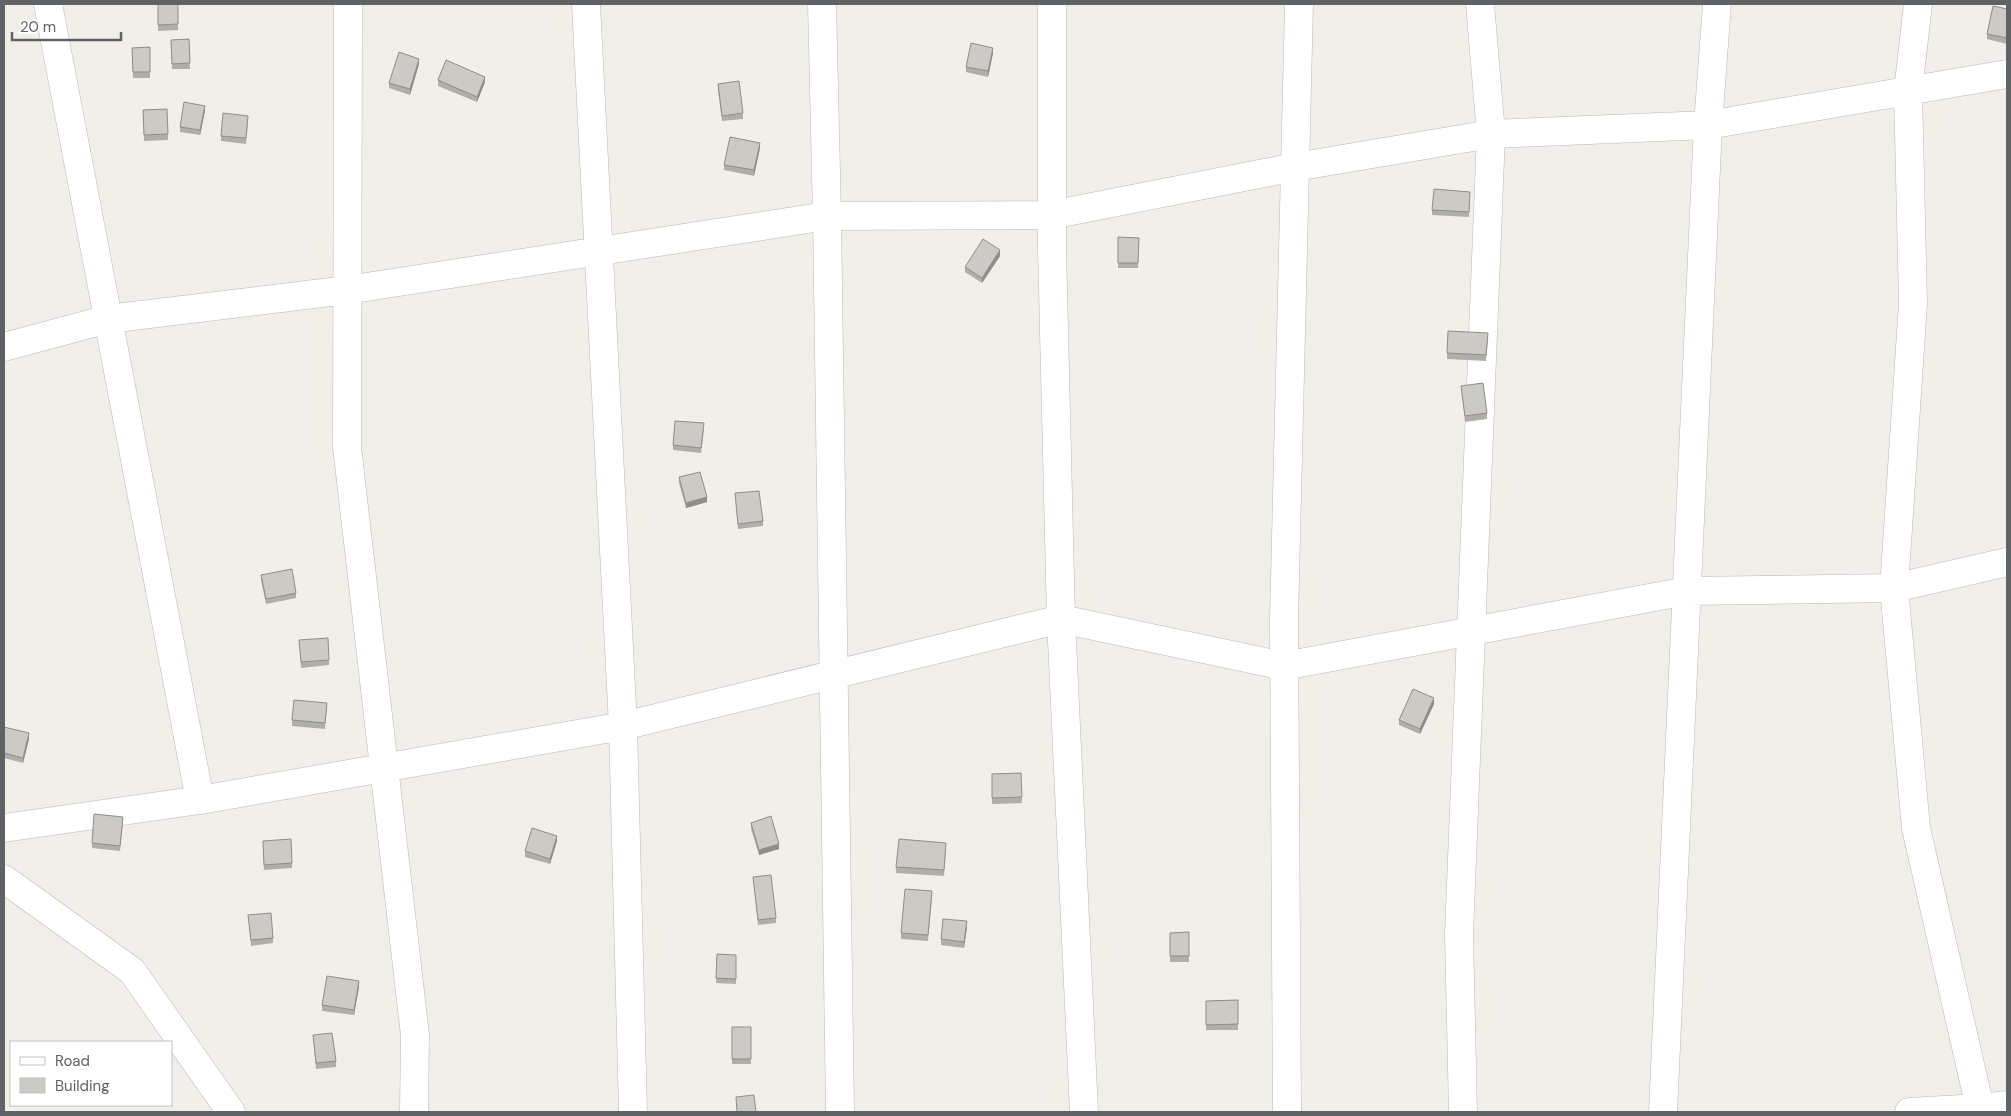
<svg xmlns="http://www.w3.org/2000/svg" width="2011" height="1116" viewBox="0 0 2011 1116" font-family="'DM Sans',sans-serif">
<rect width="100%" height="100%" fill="#f1efe8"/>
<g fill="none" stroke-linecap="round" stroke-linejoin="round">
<!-- minor casing -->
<g stroke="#b5b8bc" stroke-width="29">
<path id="minor" d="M48,4L200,800L623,726L1061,619L1284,666L1687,591L1894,588L1916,828L1980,1108L2007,1105
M348,4L347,447L415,1035L414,1112
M586,4L623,726L633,1112
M822,4L827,216L840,1112
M1052,4V248L1061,619L1084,1112
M1918,4L1908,91L1913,303L1894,588L2007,562
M4,347L108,319L347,290L827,216L1051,215L1295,167L1491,134L1708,125L2007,74
M4,828L200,800
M4,879L132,971L231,1112
M1287,1112L1284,620L1299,4
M1463,1112L1459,934L1491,134L1480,4
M1663,1112L1708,125L1717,4
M1909,1112L1980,1108"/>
</g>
<!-- minor -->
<use href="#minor" stroke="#fff" stroke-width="28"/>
</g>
<!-- wall -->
<path fill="#afaea9" d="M158,4H178V30L158,31Z
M2007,9V44L1987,39V34Z
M189,39L190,69H172L171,40Z
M150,47V78H133L132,48Z
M993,53L988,77L966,72V67Z
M419,64L410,95L389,88V83Z
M438,80L485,82L477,102L438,86Z
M718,84L743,113V119L722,121L718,90Z
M167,109L168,140L144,141L143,110Z
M205,111L200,135L180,132V127Z
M248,121L246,144L221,141V136Z
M760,148L754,176L724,170V165Z
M1470,192L1469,217L1432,215V210Z
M1118,237L1139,238L1138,268H1118Z
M1000,256L982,283L965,272V267Z
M1488,339L1486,361L1447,359V353Z
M1461,386L1487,413V419L1465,422Z
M704,429L701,453L673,450V445Z
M679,477L707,502L686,508L679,483Z
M735,493L763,521V526L738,529Z
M261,575L296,593V598L266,604L261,580Z
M299,640L329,660V665L301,668Z
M1434,704L1420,734L1399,725V720Z
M327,709L325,729L292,726V720Z
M4,727L29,739L23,763L4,758Z
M1021,773L1022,803L992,804V774Z
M123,822L120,851L92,848V843Z
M751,823L779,849L759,855L751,829Z
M557,841L550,864L525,857V851Z
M263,847L292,863V868L264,870Z
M946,848L944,876L896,873V867Z
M753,877L776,918V923L758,925Z
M932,896L928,941L901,939V933Z
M248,915L273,938V943L251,946Z
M967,927L964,948L941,945V939Z
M1189,932V962H1170V933Z
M717,954L736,955V984L716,983Z
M359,987L354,1015L322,1011V1005Z
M1238,1000V1030H1206V1001Z
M732,1027H751V1064H732Z
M313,1035L336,1061V1067L316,1069Z"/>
<!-- shaded-wall -->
<path fill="#8f8d8a" d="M993,48V53L988,77V71Z
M419,59V64L410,95V89Z
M485,77V82L477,102V97Z
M205,106V111L200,135V130Z
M760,143V148L754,176V170Z
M1000,250V256L982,283V278Z
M707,497V502L686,508V503Z
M1434,698V704L1420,734V729Z
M29,733V739L23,763V758Z
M557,836V841L550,864V859Z
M779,844V849L759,855V850Z
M967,921V927L964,948V942Z
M359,981V987L354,1015V1010Z"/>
<!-- building -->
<path fill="#cccac5" stroke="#8f8d8a" d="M158,4H178V24L158,25Z
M1993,6L2007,9V38L1987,34Z
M189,39L190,63L172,64L171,40Z
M971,43L993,48L988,71L966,67Z
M150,47V72H133L132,48Z
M399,52L419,59L410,89L389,83Z
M446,60L485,77L477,97L438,80Z
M739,81L743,113L722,116L718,84Z
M184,102L205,106L200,130L180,127Z
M167,109L168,134L144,135L143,110Z
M223,113L248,116L246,138L221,136Z
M730,137L760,143L754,170L724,165Z
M1434,189L1470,192L1469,212L1432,210Z
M1118,237L1139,238L1138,263H1118Z
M983,239L1000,250L982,278L965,267Z
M1448,331L1488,333L1486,355L1447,353Z
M1483,383L1487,413L1465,416L1461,386Z
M675,421L704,423L701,448L673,445Z
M700,472L707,497L686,503L679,477Z
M759,491L763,521L738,524L735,493Z
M292,569L296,593L266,599L261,575Z
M328,638L329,660L301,662L299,640Z
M1413,689L1434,698L1420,729L1399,720Z
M294,700L327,703L325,723L292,720Z
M4,727L29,733L23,758L4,753Z
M1021,773L1022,797L992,798V774Z
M94,814L123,817L120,846L92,843Z
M771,816L779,844L759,850L751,823Z
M532,828L557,836L550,859L525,851Z
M291,839L292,863L264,865L263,841Z
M899,839L946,843L944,870L896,867Z
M771,875L776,918L758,920L753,877Z
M905,889L932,891L928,935L901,933Z
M271,913L273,938L251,940L248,915Z
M943,919L967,921L964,942L941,939Z
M1189,932V956H1170V933Z
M717,954L736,955V979L716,978Z
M327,976L359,981L354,1010L322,1005Z
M1238,1000V1024L1206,1025V1001Z
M732,1027H751V1059H732Z
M332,1033L336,1061L316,1063L313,1035Z
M754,1095L756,1112H737L736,1097Z"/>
<!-- border -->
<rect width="2011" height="1116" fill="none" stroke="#5f6368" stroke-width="10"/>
<!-- legend -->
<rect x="10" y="1041" width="162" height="65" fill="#ffffff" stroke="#bfc1c3"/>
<rect x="20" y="1057" width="25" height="8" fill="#ffffff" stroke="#bfc1c3"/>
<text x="55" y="1066" font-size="15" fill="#5f6368">Road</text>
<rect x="20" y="1078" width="25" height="15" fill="#cccac5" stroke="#bfc1c3"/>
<text x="55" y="1091" font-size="15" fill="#5f6368">Building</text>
<!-- scale -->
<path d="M12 32v8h109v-8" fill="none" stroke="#5f6368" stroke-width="2.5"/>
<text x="20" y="32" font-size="15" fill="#5f6368" stroke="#ffffff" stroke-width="4" paint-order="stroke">20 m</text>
</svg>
